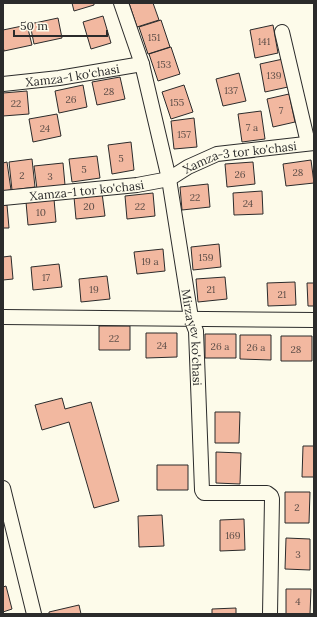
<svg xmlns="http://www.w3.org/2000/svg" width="317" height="617" viewBox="0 0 317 617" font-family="Lora,serif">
<rect width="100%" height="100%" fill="#fdfbea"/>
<!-- building -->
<path fill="#f2b8a0" stroke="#2b2b2b" d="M72,3H94V5L74,11Z
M129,3H153L159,20L137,27Z
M103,16L111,43L91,49L83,22Z
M58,18L62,38L34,44L30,24Z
M161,20L170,47L148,54L139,27Z
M27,25L32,45L4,51L3,46V30Z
M273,25L278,53L255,58L250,30Z
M171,47L180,74L158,81L149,54Z
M283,59L288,87L265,92L260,64Z
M239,73L246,101L223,106L216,79Z
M120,77L125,99L97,105L92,82Z
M83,85L87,107L59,113L55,91Z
M184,85L193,112L171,119L162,92Z
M27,91L29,114L3,116V93Z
M289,94L295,122L273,127L267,99Z
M261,111L265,139L242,142L238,114Z
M57,114L61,136L33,142L29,119Z
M194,118L197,147L174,149L171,121Z
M131,142L134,170L112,174L108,145Z
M97,156L100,178L72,182L69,159Z
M32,159L35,187L12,190L9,162Z
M311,160L314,183L286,186L283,164Z
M7,162L11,190L3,191V163Z
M253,162L255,184L227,187L225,164Z
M63,163L65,185L37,189L34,166Z
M208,184L210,207L182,210L180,187Z
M262,191L263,214L234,215L233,193Z
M102,193L105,216L76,219L74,197Z
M153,193L155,216L127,219L125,196Z
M54,199L56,222L28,225L26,202Z
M3,205H7L9,228H3Z
M219,244L221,267L193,270L191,247Z
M163,249L165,271L137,274L134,252Z
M11,256L13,279L3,280V257Z
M59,264L62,287L33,290L31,267Z
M107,276L110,299L81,302L79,279Z
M225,277L227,299L198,302L196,279Z
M295,282L296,305L268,306L267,283Z
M307,283H314V306H308Z
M99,326H130V350H99Z
M146,333H177V357L146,358Z
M205,334H236V358H205Z
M240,335H271V360L240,359Z
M281,336H312V361H281Z
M62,398L65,409L91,402L119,501L94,508L69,422L42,430L35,405Z
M215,412H240L239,443H215Z
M303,446H314V477H302Z
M216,452L241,453L240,484L216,483Z
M157,465H188V490H157Z
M285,492H310L309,523H285Z
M162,515L164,546L139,547L138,516Z
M244,519L245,550L220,551V520Z
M286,538L310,539V570L285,569Z
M6,586L12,609L3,612V587Z
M286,589H311L310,614H286Z
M79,605L81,614H49V612Z
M236,608V614H212V609Z"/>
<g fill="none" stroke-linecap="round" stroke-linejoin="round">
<!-- minor casing -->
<g stroke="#2b2b2b" stroke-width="16">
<g id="minor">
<path id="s1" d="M121,3L142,64L169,179L191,318L196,331L202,490L203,492L204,493H267L271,496L272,499L270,614"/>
<path d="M282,32L308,143"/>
<path id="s2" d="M3,84L59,78L142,64"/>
<path id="s3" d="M3,198L137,185L169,179L188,167L217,154L314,143"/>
<path d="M3,317L314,320"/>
<path d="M3,488L34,614"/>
</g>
</g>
<!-- minor -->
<use href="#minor" stroke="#fdfbea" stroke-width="14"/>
</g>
<g text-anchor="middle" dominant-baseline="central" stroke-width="3" stroke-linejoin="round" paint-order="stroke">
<!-- number labels -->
<g font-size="10" fill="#5d4e48">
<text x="154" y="37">151</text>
<text x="264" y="41">141</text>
<text x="164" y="64">153</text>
<text x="274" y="75">139</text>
<text x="231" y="90">137</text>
<text x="109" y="91">28</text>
<text x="71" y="99">26</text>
<text x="177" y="102">155</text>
<text x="16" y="103">22</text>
<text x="281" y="110">7</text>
<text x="252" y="127">7 а</text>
<text x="45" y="128">24</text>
<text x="184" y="134">157</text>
<text x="121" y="158">5</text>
<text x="84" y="169">5</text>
<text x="298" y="172">28</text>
<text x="240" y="174">26</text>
<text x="22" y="175">2</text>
<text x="50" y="176">3</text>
<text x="195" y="197">22</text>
<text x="248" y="203">24</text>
<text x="89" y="206">20</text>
<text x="140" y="206">22</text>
<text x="41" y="212">10</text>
<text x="206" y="257">159</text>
<text x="150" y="261">19 а</text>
<text x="46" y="277">17</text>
<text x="94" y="289">19</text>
<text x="211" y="289">21</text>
<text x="282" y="294">21</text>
<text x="114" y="338">22</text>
<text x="162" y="345">24</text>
<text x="220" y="346">26 а</text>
<text x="256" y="347">26 а</text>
<text x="296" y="349">28</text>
<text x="297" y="507">2</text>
<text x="233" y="535">169</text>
<text x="298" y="554">3</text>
<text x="298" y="601">4</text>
</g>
<!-- street labels -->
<g font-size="12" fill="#2b2b2b" stroke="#fdfbea">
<text stroke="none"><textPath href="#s2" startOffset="70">Xamza-1 ko'chasi</textPath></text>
<text stroke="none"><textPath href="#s3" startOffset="243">Xamza-3 tor ko'chasi</textPath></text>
<text stroke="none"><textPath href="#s3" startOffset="84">Xamza-1 tor ko'chasi</textPath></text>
<text stroke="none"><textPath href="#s1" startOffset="343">Mirzayev ko'chasi</textPath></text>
</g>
</g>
<!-- border -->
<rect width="317" height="617" fill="none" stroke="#2b2b2b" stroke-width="8"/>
<!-- scale -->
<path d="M14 30v6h93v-6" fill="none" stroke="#2b2b2b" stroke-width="2"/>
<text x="20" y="30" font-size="12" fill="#2b2b2b" stroke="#fdfbea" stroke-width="3" paint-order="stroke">50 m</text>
</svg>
